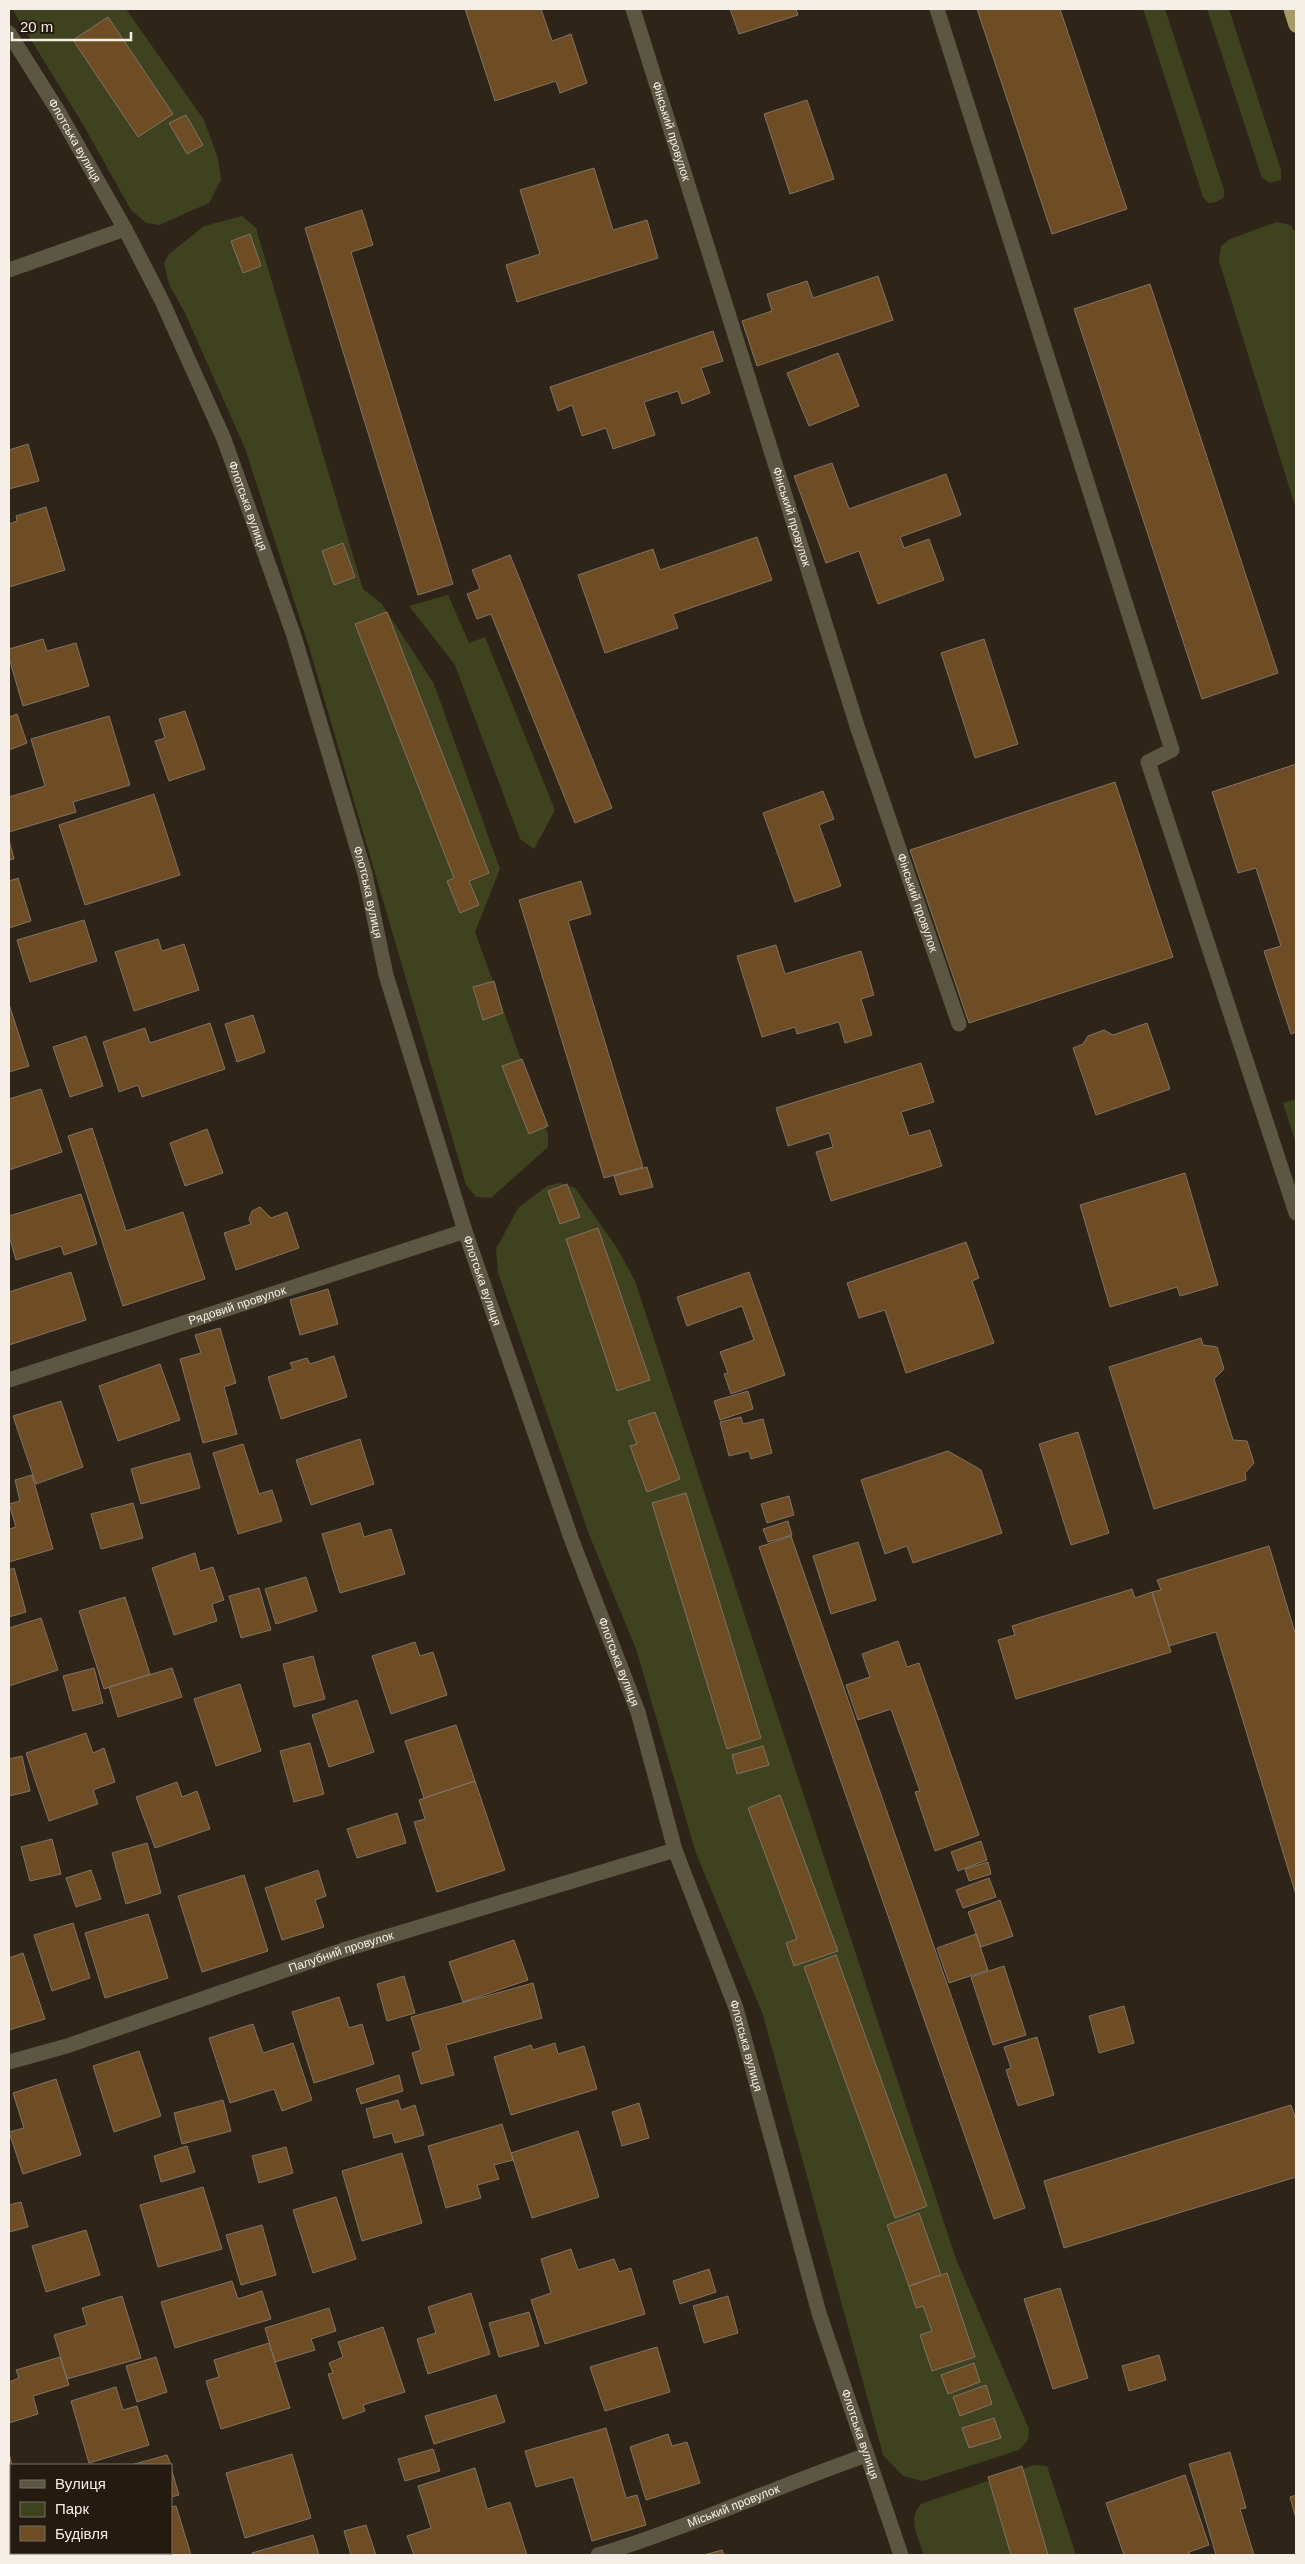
<svg xmlns="http://www.w3.org/2000/svg" width="1305" height="2564" viewBox="0 0 1305 2564" font-family="Arial,sans-serif">
<rect width="100%" height="100%" fill="#2e2418"/>
<!-- green -->
<path fill="#3f421e" d="M12,9H126L204,120L218,158L221,180L209,203L159,225L146,223L131,210L81,121Z
M1143,9H1165L1224,190V197L1216,202L1209,203L1203,197Z
M1207,9H1229L1281,170V180L1270,183L1262,178Z
M242,216L256,228L363,589L382,604L434,684L500,869L475,932L548,1134V1147L491,1198L476,1197L466,1185L309,647L245,448L185,313L169,284L164,263L169,254L204,226Z
M1277,222L1290,225L1296,232V509L1219,261L1221,246L1230,239Z
M448,595L469,643L485,637L555,810L534,849L520,839L455,665L409,606Z
M1296,1099V1144L1283,1103Z
M560,1183L575,1188L617,1248L635,1281L956,2259L1029,2429L1028,2440L1019,2450L923,2481L903,2476L883,2455L763,2015L696,1853L636,1649L590,1537L498,1273L496,1249L518,1208L547,1186Z
M1034,2465L1047,2466L1076,2555H924C918,2537 907,2520 921,2504Z"/>
<!-- building -->
<path fill="#6e4d25" stroke="#807366" d="M465,9H541L552,41L571,34L587,83L560,93L556,81L495,101Z
M730,9H796L798,15L739,34Z
M977,9H1060L1127,209L1052,234Z
M108,17L173,114L138,137L73,40Z
M807,100L834,179L790,194L764,114Z
M186,115L203,145L187,154L169,123Z
M594,168L613,230L647,220L658,258L517,302L506,265L540,254L520,190Z
M362,210L373,245L351,252L453,584L418,595L305,228Z
M250,234L261,266L243,273L231,241Z
M878,276L893,320L757,366L742,321L772,311L767,294L807,281L813,298Z
M1150,284L1278,673L1202,699L1074,309Z
M713,331L723,361L701,368L710,393L682,404L678,391L644,402L655,435L613,449L606,428L582,436L572,405L558,411L550,387Z
M838,353L859,406L809,426L787,373Z
M28,444L39,481L9,489V450Z
M832,463L849,509L946,474L961,515L900,537L904,548L929,539L944,580L878,604L859,551L826,563L794,476Z
M46,507L65,570L9,587V524L17,521L16,516Z
M757,537L772,580L673,614L678,628L605,653L578,575L653,549L660,570Z
M343,543L355,577L334,585L322,551Z
M510,555L612,808L575,823L491,614L477,619L467,594L480,589L472,570Z
M387,612L489,873L469,881L479,905L460,913L447,881L454,878L355,624Z
M43,639L47,651L76,643L89,686L23,706L9,658V649Z
M984,639L1018,744L975,758L941,653Z
M185,711L205,769L169,781L155,741L165,738L159,719Z
M17,714L27,743L9,750V717Z
M109,716L130,785L73,802L76,812L9,832V797L45,786L31,739Z
M1296,764V1032L1291,1034L1264,951L1281,946L1256,868L1238,873L1212,792Z
M1115,782L1173,957L969,1023L910,850Z
M823,791L834,819L819,825L841,886L795,902L763,813Z
M154,794L180,875L85,905L59,825Z
M9,840L14,859L9,860Z
M18,878L31,921L9,928V881Z
M581,881L591,914L568,921L643,1167L604,1178L519,900Z
M84,920L97,961L30,982L17,940Z
M158,939L162,951L184,944L199,990L134,1011L115,952Z
M776,945L785,974L861,951L874,995L861,999L872,1035L845,1043L839,1022L797,1034L795,1027L762,1037L737,956Z
M494,981L503,1013L483,1020L473,987Z
M9,1004L29,1066L9,1072Z
M253,1015L265,1052L237,1062L225,1024Z
M210,1023L225,1069L142,1097L138,1085L119,1092L103,1042L145,1028L150,1043Z
M1147,1023L1170,1089L1096,1115L1073,1048L1083,1044L1088,1036L1104,1030L1113,1035Z
M86,1036L103,1086L70,1097L53,1047Z
M522,1059L548,1126L529,1134L502,1066Z
M921,1063L934,1102L901,1112L909,1136L930,1130L942,1166L831,1201L816,1152L833,1147L829,1133L788,1146L776,1108Z
M41,1089L62,1152L9,1170V1099Z
M92,1128L126,1231L183,1212L205,1279L123,1306L68,1136Z
M207,1129L223,1173L185,1186L170,1143Z
M647,1167L653,1187L620,1195L614,1176Z
M1185,1173L1218,1285L1180,1296L1177,1287L1110,1307L1080,1205Z
M567,1184L580,1217L560,1224L548,1191Z
M81,1194L97,1244L64,1255L61,1246L16,1260L9,1236V1216Z
M260,1207L271,1218L287,1212L299,1248L236,1270L224,1233L251,1224L249,1219L252,1211Z
M598,1228L650,1380L617,1391L566,1239Z
M966,1242L979,1278L972,1281L994,1343L906,1373L885,1310L859,1318L847,1283Z
M71,1272L86,1320L9,1345V1292Z
M749,1272L785,1375L731,1394L724,1374L728,1373L720,1352L754,1340L742,1306L687,1326L677,1297Z
M328,1289L338,1324L300,1335L290,1300Z
M220,1328L236,1383L224,1387L237,1434L203,1443L180,1359L201,1353L195,1335Z
M1201,1338L1203,1345L1217,1347L1224,1369L1214,1379L1233,1440L1247,1441L1254,1463L1245,1473L1246,1480L1154,1509L1109,1367Z
M334,1356L347,1397L281,1419L268,1377L293,1369L290,1363L307,1358L310,1364Z
M160,1364L180,1420L118,1441L99,1386Z
M748,1391L753,1409L720,1420L714,1401Z
M61,1401L83,1467L36,1484L13,1416Z
M655,1412L680,1479L647,1492L630,1446L637,1444L628,1421Z
M741,1417L743,1424L763,1419L772,1453L751,1459L749,1451L729,1456L720,1422Z
M1078,1432L1109,1533L1071,1545L1039,1444Z
M360,1439L374,1484L311,1505L296,1460Z
M243,1444L259,1494L272,1490L282,1521L238,1534L213,1453Z
M948,1451L981,1470L1002,1533L913,1563L907,1546L885,1554L861,1480Z
M190,1453L200,1488L141,1504L131,1469Z
M32,1475L53,1549L9,1562V1529L16,1527L9,1504L20,1501L15,1480Z
M686,1493L761,1738L727,1749L652,1503Z
M789,1496L794,1515L767,1523L761,1504Z
M133,1503L143,1538L101,1549L91,1514Z
M788,1521L792,1535L768,1542L763,1529Z
M360,1523L364,1537L391,1529L405,1574L340,1593L322,1534Z
M791,1536L1025,2208L994,2219L759,1547Z
M858,1542L876,1600L831,1614L813,1556Z
M1269,1546L1296,1636V1895L1216,1632L1169,1646L1152,1592L1161,1590L1157,1580Z
M195,1553L200,1571L213,1567L224,1600L212,1604L217,1621L174,1635L152,1568Z
M14,1568L26,1612L9,1617V1570Z
M306,1577L317,1611L276,1624L265,1589Z
M259,1588L271,1630L241,1638L229,1596Z
M1132,1589L1135,1598L1152,1592L1171,1652L1016,1699L998,1640L1015,1635L1012,1626Z
M125,1597L150,1674L104,1689L79,1611Z
M41,1618L58,1670L9,1686V1628Z
M898,1641L907,1667L919,1663L979,1835L935,1851L915,1792L920,1791L891,1709L858,1720L846,1685L870,1677L862,1654Z
M415,1642L420,1656L433,1652L447,1695L391,1714L372,1656Z
M313,1656L325,1699L294,1707L283,1664Z
M94,1668L103,1703L73,1711L63,1676Z
M172,1668L182,1697L118,1717L109,1687Z
M240,1684L261,1751L216,1766L194,1699Z
M357,1700L374,1752L329,1767L312,1715Z
M456,1725L475,1781L424,1798L405,1741Z
M86,1733L93,1753L104,1748L115,1782L93,1790L98,1804L49,1821L26,1753Z
M310,1743L324,1794L294,1802L280,1751Z
M763,1746L769,1765L737,1774L732,1755Z
M22,1756L30,1791L9,1796V1759Z
M475,1781L505,1870L437,1892L414,1822L425,1819L419,1800Z
M177,1782L182,1797L197,1791L210,1829L155,1848L136,1797Z
M780,1795L838,1951L794,1966L786,1943L797,1939L748,1808Z
M397,1813L406,1843L357,1858L347,1829Z
M52,1839L61,1874L30,1881L21,1847Z
M981,1841L987,1860L958,1871L951,1852Z
M147,1843L161,1893L126,1904L112,1853Z
M988,1862L991,1874L969,1881L965,1869Z
M91,1870L101,1899L76,1907L66,1878Z
M318,1870L326,1896L315,1900L324,1927L282,1940L265,1888Z
M244,1875L268,1951L202,1972L178,1896Z
M989,1878L996,1897L963,1908L956,1890Z
M1000,1900L1013,1936L981,1947L968,1912Z
M148,1914L168,1978L105,1998L85,1933Z
M73,1923L90,1978L52,1991L34,1935Z
M976,1934L988,1970L949,1983L937,1948Z
M514,1940L528,1980L463,2002L449,1962Z
M23,1953L45,2019L9,2030V1958Z
M836,1955L927,2206L895,2218L804,1967Z
M1004,1966L1026,2035L993,2045L971,1977Z
M404,1976L415,2013L387,2021L377,1984Z
M533,1983L542,2018L446,2045L454,2075L421,2084L412,2053L421,2050L411,2017Z
M339,1997L349,2028L362,2024L374,2064L314,2083L292,2012Z
M1124,2006L1134,2043L1099,2053L1089,2016Z
M253,2024L263,2053L293,2043L312,2100L282,2111L274,2089L230,2103L209,2038Z
M1037,2037L1054,2095L1018,2106L1006,2070L1011,2068L1004,2047Z
M555,2043L558,2054L584,2046L597,2089L511,2115L494,2057L531,2045L533,2050Z
M139,2051L161,2116L114,2132L93,2066Z
M399,2075L403,2091L361,2104L356,2089Z
M56,2079L81,2155L23,2174L9,2132L24,2128L13,2093Z
M223,2100L231,2131L182,2144L174,2113Z
M398,2100L401,2110L415,2105L424,2135L395,2143L392,2133L374,2138L366,2109Z
M639,2103L649,2138L622,2146L612,2112Z
M1291,2105L1296,2120V2177L1064,2248L1044,2181Z
M502,2124L513,2160L494,2165L499,2179L477,2185L481,2198L446,2208L428,2146Z
M578,2131L599,2197L532,2218L511,2153Z
M187,2146L195,2172L161,2182L154,2156Z
M286,2147L293,2173L259,2183L252,2156Z
M402,2153L422,2223L362,2241L342,2171Z
M203,2187L222,2249L158,2267L140,2205Z
M336,2197L356,2259L313,2273L293,2210Z
M21,2202L28,2227L9,2232V2205Z
M919,2213L941,2275L909,2286L887,2225Z
M262,2225L276,2275L241,2285L226,2235Z
M86,2230L100,2275L46,2292L32,2246Z
M571,2249L578,2270L614,2259L619,2272L631,2268L645,2314L545,2344L531,2300L551,2293L541,2259Z
M709,2269L716,2292L680,2304L673,2281Z
M947,2273L975,2357L932,2371L920,2335L932,2331L923,2306L916,2308L909,2286Z
M232,2281L238,2299L262,2291L271,2319L175,2348L161,2302Z
M1060,2288L1088,2378L1053,2389L1024,2299Z
M471,2293L490,2354L428,2374L417,2339L436,2333L428,2307Z
M122,2296L141,2358L67,2379L54,2335L87,2325L82,2308Z
M728,2296L738,2333L704,2343L693,2306Z
M329,2308L336,2331L311,2339L315,2350L275,2362L265,2328Z
M529,2312L539,2346L499,2357L489,2323Z
M383,2327L405,2392L363,2405L365,2411L343,2419L328,2374L333,2373L329,2363L343,2357L338,2342Z
M269,2343L290,2408L221,2429L206,2381L219,2377L214,2360Z
M657,2347L670,2392L605,2411L590,2367Z
M1159,2355L1166,2380L1129,2391L1122,2366Z
M60,2357L69,2385L33,2396L38,2414L9,2423V2382L19,2378L16,2370Z
M156,2357L167,2392L137,2402L126,2366Z
M974,2363L980,2382L948,2394L941,2375Z
M986,2385L992,2404L960,2416L953,2397Z
M116,2387L123,2410L137,2406L149,2445L89,2463L71,2401Z
M496,2395L505,2422L434,2444L425,2416Z
M994,2418L1001,2438L969,2448L962,2428Z
M606,2428L626,2498L637,2495L646,2525L592,2541L573,2477L536,2487L525,2451Z
M668,2434L672,2446L687,2442L700,2483L646,2500L630,2447Z
M433,2449L440,2471L405,2481L398,2459Z
M1230,2452L1246,2508L1240,2509L1254,2555H1216L1189,2464Z
M9,2453L12,2465L11,2505H9Z
M292,2454L311,2518L245,2538L226,2473Z
M167,2455L171,2465H131Z
M1022,2466L1048,2555H1011L988,2477Z
M171,2468L179,2495L171,2497Z
M475,2468L487,2509L510,2502L527,2555H414L407,2536L431,2528L418,2486Z
M1185,2475L1209,2545L1189,2552L1190,2555H1124L1106,2503Z
M1296,2495V2519L1290,2497Z
M176,2506L191,2555H78L77,2553H171V2507Z
M366,2525L376,2555H351L344,2531Z
M313,2535L319,2555H253L252,2553Z
M722,2550L724,2555H704Z"/>
<g fill="none" stroke-linecap="round" stroke-linejoin="round">
<!-- minor -->
<g stroke="#5c5743" stroke-width="15">
<path id="s1" d="M633,9L858,729L959,1024"/>
<path d="M937,9L1172,750L1148,762L1296,1213"/>
<path id="s2" d="M9,33L58,111L125,229L162,301L224,439L294,636L365,874L386,975L465,1231L571,1538L638,1712L675,1850L736,2008L819,2313L901,2555"/>
<path d="M9,270L125,229"/>
<path id="s3" d="M9,1380L465,1231"/>
<path id="s4" d="M9,2062L67,2046L343,1950L675,1850"/>
<path id="s5" d="M598,2555C690,2527 777,2486 867,2455"/>
</g>
<!-- highway -->
<path stroke="#a69b67" stroke-width="15" d="M1291,9L1296,25"/>
</g>
<g text-anchor="middle" dominant-baseline="central" stroke-width="5" stroke-linejoin="round" paint-order="stroke">
<!-- street labels -->
<g font-size="12" fill="#f6efe8" stroke="#241a0f">
<text stroke="none"><textPath href="#s1" startOffset="128">Фінський провулок</textPath></text>
<text stroke="none"><textPath href="#s2" startOffset="126">Флотська вулиця</textPath></text>
<text stroke="none"><textPath href="#s2" startOffset="531">Флотська вулиця</textPath></text>
<text stroke="none"><textPath href="#s1" startOffset="532">Фінський провулок</textPath></text>
<text stroke="none"><textPath href="#s2" startOffset="936">Флотська вулиця</textPath></text>
<text stroke="none"><textPath href="#s1" startOffset="938">Фінський провулок</textPath></text>
<text stroke="none"><textPath href="#s2" startOffset="1341">Флотська вулиця</textPath></text>
<text stroke="none"><textPath href="#s3" startOffset="240">Рядовий провулок</textPath></text>
<text stroke="none"><textPath href="#s2" startOffset="1746">Флотська вулиця</textPath></text>
<text stroke="none"><textPath href="#s4" startOffset="350">Палубний провулок</textPath></text>
<text stroke="none"><textPath href="#s2" startOffset="2151">Флотська вулиця</textPath></text>
<text stroke="none"><textPath href="#s2" startOffset="2556">Флотська вулиця</textPath></text>
<text stroke="none"><textPath href="#s5" startOffset="144">Міський провулок</textPath></text>
</g>
</g>
<!-- border -->
<rect width="1305" height="2564" fill="none" stroke="#f6efe8" stroke-width="20"/>
<!-- legend -->
<rect x="10" y="2464" width="162" height="90" fill="#241a0f" stroke="#786f66"/>
<rect x="20" y="2480" width="25" height="8" fill="#5c5743" stroke="#786f66"/>
<text x="55" y="2489" font-size="15" fill="#f6efe8">Вулиця</text>
<rect x="20" y="2502" width="25" height="15" fill="#3f421e" stroke="#786f66"/>
<text x="55" y="2514" font-size="15" fill="#f6efe8">Парк</text>
<rect x="20" y="2526" width="25" height="15" fill="#6e4d25" stroke="#786f66"/>
<text x="55" y="2539" font-size="15" fill="#f6efe8">Будівля</text>
<!-- scale -->
<path d="M12 32v8h119v-8" fill="none" stroke="#f6efe8" stroke-width="2.5"/>
<text x="20" y="32" font-size="15" fill="#f6efe8" stroke="#241a0f" stroke-width="4" paint-order="stroke">20 m</text>
</svg>
